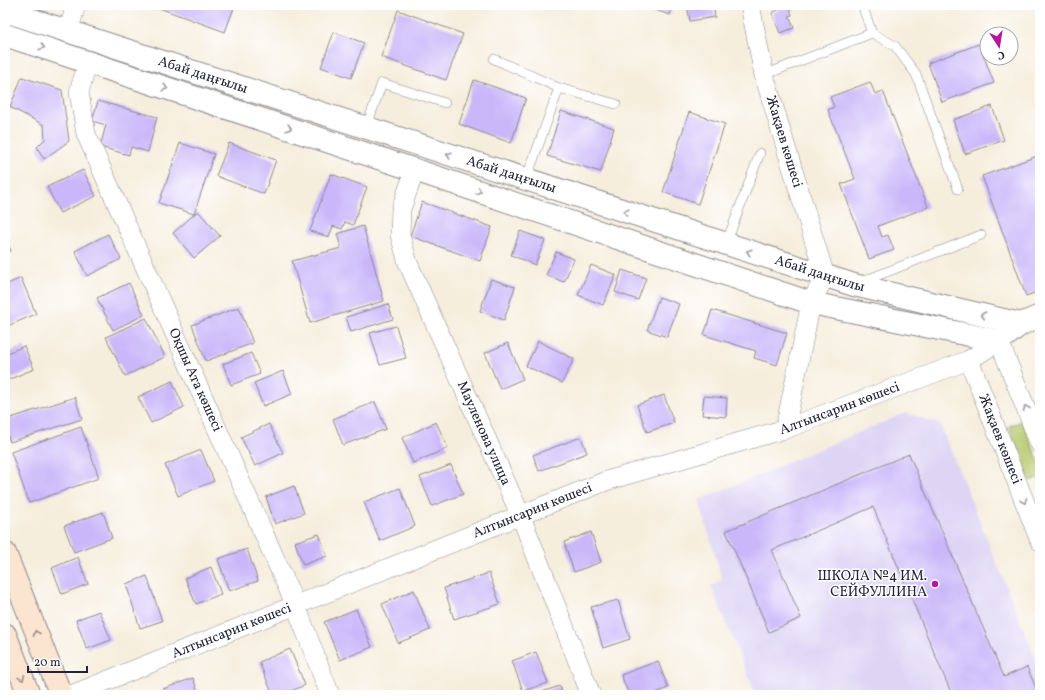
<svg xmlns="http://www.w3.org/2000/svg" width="1045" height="700" viewBox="0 0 1045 700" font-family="Vollkorn,serif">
<rect width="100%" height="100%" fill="#fff"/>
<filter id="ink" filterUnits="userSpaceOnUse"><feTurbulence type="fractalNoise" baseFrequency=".025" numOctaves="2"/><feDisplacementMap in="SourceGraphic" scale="8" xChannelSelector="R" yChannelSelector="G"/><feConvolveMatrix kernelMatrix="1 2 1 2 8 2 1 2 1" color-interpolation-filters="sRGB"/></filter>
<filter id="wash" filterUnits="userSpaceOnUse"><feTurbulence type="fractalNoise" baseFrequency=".012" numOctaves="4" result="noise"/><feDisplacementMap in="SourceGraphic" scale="16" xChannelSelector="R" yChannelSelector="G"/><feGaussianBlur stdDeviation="0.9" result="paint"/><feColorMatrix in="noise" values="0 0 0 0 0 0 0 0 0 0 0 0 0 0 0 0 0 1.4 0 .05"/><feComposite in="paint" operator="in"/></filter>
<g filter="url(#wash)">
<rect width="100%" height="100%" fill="#f6eedd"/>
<!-- built -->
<path fill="#ded5f5" d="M905,413L940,424L1040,669V695H756L711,586L722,579L699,500Z"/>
<!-- green -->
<path fill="#b6c86b" stroke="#6c7553" d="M1022,421L1040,465V477L1030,481L1009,426Z"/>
<g id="blocks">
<!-- building -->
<path fill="#c9b7f9" d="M151,5H235L225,32Z
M639,5H673L670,15Z
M687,5H713L715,17L690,21Z
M779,5H789L792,15L789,16L794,28L780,33L772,13L780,9Z
M398,10L463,34L446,80L381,57Z
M334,32L364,43L351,78L321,67Z
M979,44L994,83L942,102L928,63Z
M22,77L62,90L69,141L44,159L37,147L45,139L44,125L10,107Z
M474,80L526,98L511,143L459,124Z
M870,82L875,94L883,91L928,207L878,226L882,237L888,235L894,250L869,259L841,184L855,179L828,110L834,107L830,97Z
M98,101L157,117L148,152L131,147L129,155L100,147L106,125L92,121Z
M992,106L1004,140L965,154L953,120Z
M561,111L614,128L601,172L547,156Z
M689,112L725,124L698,204L663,192Z
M180,143L214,154L194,214L159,203Z
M229,143L276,160L264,194L216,176Z
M1040,155V291L1026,296L982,176Z
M83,170L96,196L60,213L47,187Z
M331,174L367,187L353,225L345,222L342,229L333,226L329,237L310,231Z
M422,202L492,227L480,261L410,236Z
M198,211L220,236L194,258L173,233Z
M363,226L384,301L310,323L292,261L341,248L337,234Z
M520,231L545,240L535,265L511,255Z
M108,234L121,259L87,276L75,251Z
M5,237L11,251L5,253Z
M556,252L574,259L564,282L546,275Z
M591,265L616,275L603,305L578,295Z
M622,270L646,278L638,300L615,292Z
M21,278L36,314L5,327V285Z
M491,279L515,287L504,320L480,311Z
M129,283L144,315L113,330L97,298Z
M659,297L679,304L667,337L647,330Z
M388,304L393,319L351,332L346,317Z
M239,307L253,343L206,361L192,325Z
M712,310L787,333L777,365L754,358L756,351L704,335Z
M146,318L165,357L125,376L106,337Z
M396,326L406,358L380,365L370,333Z
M538,341L574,359L562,383L526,366Z
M508,343L523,379L500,389L485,353Z
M24,346L34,369L5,381V354Z
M251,353L260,374L231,385L223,364Z
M283,371L292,394L263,406L254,383Z
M172,381L184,407L151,423L138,397Z
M664,395L674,423L647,432L637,405Z
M704,396L727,398L726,417L702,415Z
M75,397L82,419L10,442L5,427V420Z
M375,402L386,429L343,445L333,419Z
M436,422L448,448L413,463L402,438Z
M269,424L283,453L255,466L241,437Z
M81,427L99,478L29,503L11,452Z
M581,437L587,453L539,471L533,455Z
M201,450L214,481L178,496L165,465Z
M909,454L1004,677L1027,667L1039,695H952L873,507L772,550L801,618L769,632L726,531Z
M451,465L463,494L432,506L420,477Z
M294,486L304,513L275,524L266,497Z
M400,488L415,526L380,541L364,502Z
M103,512L112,538L74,552L64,526Z
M591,532L601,562L574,572L564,542Z
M319,534L327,556L303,565L295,542Z
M247,549L258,581L229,591L218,559Z
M78,557L88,584L62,594L52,568Z
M211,567L221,594L196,604L185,578Z
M489,573L500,604L454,619L444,588Z
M147,576L162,621L140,628L126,584Z
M414,590L430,630L398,643L382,604Z
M618,600L630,639L603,648L591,607Z
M356,609L372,647L340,660L324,622Z
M99,611L111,640L87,649L76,620Z
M290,649L305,685L282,695H273L259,662Z
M536,652L548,683L523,691L512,661Z
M658,661L668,688L651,695H629L621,675Z
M193,678L199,695H165L163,689Z
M560,686L563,695H532Z"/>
</g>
</g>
<g filter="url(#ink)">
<use href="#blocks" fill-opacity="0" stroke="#8c888c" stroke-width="1"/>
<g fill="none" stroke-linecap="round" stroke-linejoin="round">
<!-- service casing -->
<g stroke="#8c888c" stroke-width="10">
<path id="service" d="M872,33L895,46L916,74L958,189
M494,59L559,88L616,104
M764,75L872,33L862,5
M366,128L382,83L445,103
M526,180L559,88
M726,244L760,153
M861,282L981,235"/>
</g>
<!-- minor casing -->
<g stroke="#8c888c" stroke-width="20">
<g id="minor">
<path id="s1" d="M750,5L764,75L825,276L811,303L785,429"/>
<path d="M68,32L76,5"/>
<path id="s2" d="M88,62L79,92L86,134L296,606L330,695"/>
<path id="s3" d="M415,170L401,209L400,235L408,263L520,514L591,695"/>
<path id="s4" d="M969,360L1040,541"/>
<path id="s5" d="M71,695L606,481L785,429L969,360L999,341L1040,444"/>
</g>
</g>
<!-- tertiary casing -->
<g stroke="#8c888c" stroke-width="24">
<g id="tertiary">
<path id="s6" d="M5,11L854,285L1021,324"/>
<path d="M5,35L415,170L811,303L999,341L1021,324L1040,316"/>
</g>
</g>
<!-- secondary casing -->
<g stroke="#8c888c" stroke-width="24">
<path id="secondary" d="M5,553L61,695
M5,634L29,695"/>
</g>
<!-- service -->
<use href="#service" stroke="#fff" stroke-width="9"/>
<!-- minor -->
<use href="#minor" stroke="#fff" stroke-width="19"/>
<!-- tertiary -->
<use href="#tertiary" stroke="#fff" stroke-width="22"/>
<!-- secondary -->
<use href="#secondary" stroke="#fce5d0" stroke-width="22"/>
</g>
<!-- one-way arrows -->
<defs><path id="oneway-chevron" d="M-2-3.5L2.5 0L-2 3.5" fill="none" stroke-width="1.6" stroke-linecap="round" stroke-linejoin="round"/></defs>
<g stroke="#9c9ca7">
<use href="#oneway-chevron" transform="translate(42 47) rotate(18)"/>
<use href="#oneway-chevron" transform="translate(165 88) rotate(18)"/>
<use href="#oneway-chevron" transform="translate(289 128) rotate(18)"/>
<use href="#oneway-chevron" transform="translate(449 155) rotate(-162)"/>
<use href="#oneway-chevron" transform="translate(479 191) rotate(19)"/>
<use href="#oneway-chevron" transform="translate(626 212) rotate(-162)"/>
<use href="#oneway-chevron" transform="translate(749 252) rotate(-163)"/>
<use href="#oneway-chevron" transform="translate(983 315) rotate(-167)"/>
<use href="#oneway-chevron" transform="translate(1026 408) rotate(-112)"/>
<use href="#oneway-chevron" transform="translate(1024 501) rotate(68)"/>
</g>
<g stroke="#9a8d8d">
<use href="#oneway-chevron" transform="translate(36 633) rotate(-112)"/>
<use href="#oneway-chevron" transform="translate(22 678) rotate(68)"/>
</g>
</g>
<!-- markers -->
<circle fill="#b5179e" stroke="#fff" stroke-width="1.5" cx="935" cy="584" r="4"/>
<g text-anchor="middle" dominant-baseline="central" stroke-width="3" stroke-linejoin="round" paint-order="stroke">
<!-- street labels -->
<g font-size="14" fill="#22223b" stroke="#fff">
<text stroke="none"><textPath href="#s6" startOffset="208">Абай даңғылы</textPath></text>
<text stroke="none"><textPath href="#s1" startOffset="141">Жақаев көшесі</textPath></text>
<text stroke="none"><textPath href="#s6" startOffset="532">Абай даңғылы</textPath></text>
<text stroke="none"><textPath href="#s6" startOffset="856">Абай даңғылы</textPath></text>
<text stroke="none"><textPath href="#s2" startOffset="343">Оқшы Ата көшесі</textPath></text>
<text stroke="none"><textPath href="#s5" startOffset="821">Алтынсарин көшесі</textPath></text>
<text stroke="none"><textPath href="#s3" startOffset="283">Мауленова улица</textPath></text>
<text stroke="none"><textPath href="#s4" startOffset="85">Жақаев көшесі</textPath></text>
<text stroke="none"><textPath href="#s5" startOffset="497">Алтынсарин көшесі</textPath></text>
<text stroke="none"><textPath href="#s5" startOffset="173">Алтынсарин көшесі</textPath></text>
</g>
<!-- poi labels -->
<g font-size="14" fill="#22223b" stroke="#fff" text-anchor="end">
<text x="927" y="576">ШКОЛА №4 ИМ.<tspan x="927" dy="16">СЕЙФУЛЛИНА</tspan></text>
</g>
</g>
<!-- margin -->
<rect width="1045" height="700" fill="none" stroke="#fff" stroke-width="20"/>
<!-- north arrow -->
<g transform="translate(999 46) rotate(168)"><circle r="19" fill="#ffffff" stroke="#a7a7b1"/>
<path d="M0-3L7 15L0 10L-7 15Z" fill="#b5179e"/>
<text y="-6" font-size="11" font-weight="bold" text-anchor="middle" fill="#22223b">С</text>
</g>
<!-- scale -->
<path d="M28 666v6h59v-6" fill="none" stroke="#22223b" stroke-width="2"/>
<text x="34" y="666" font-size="12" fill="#22223b" stroke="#ffffff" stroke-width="3" paint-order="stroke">20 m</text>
</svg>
